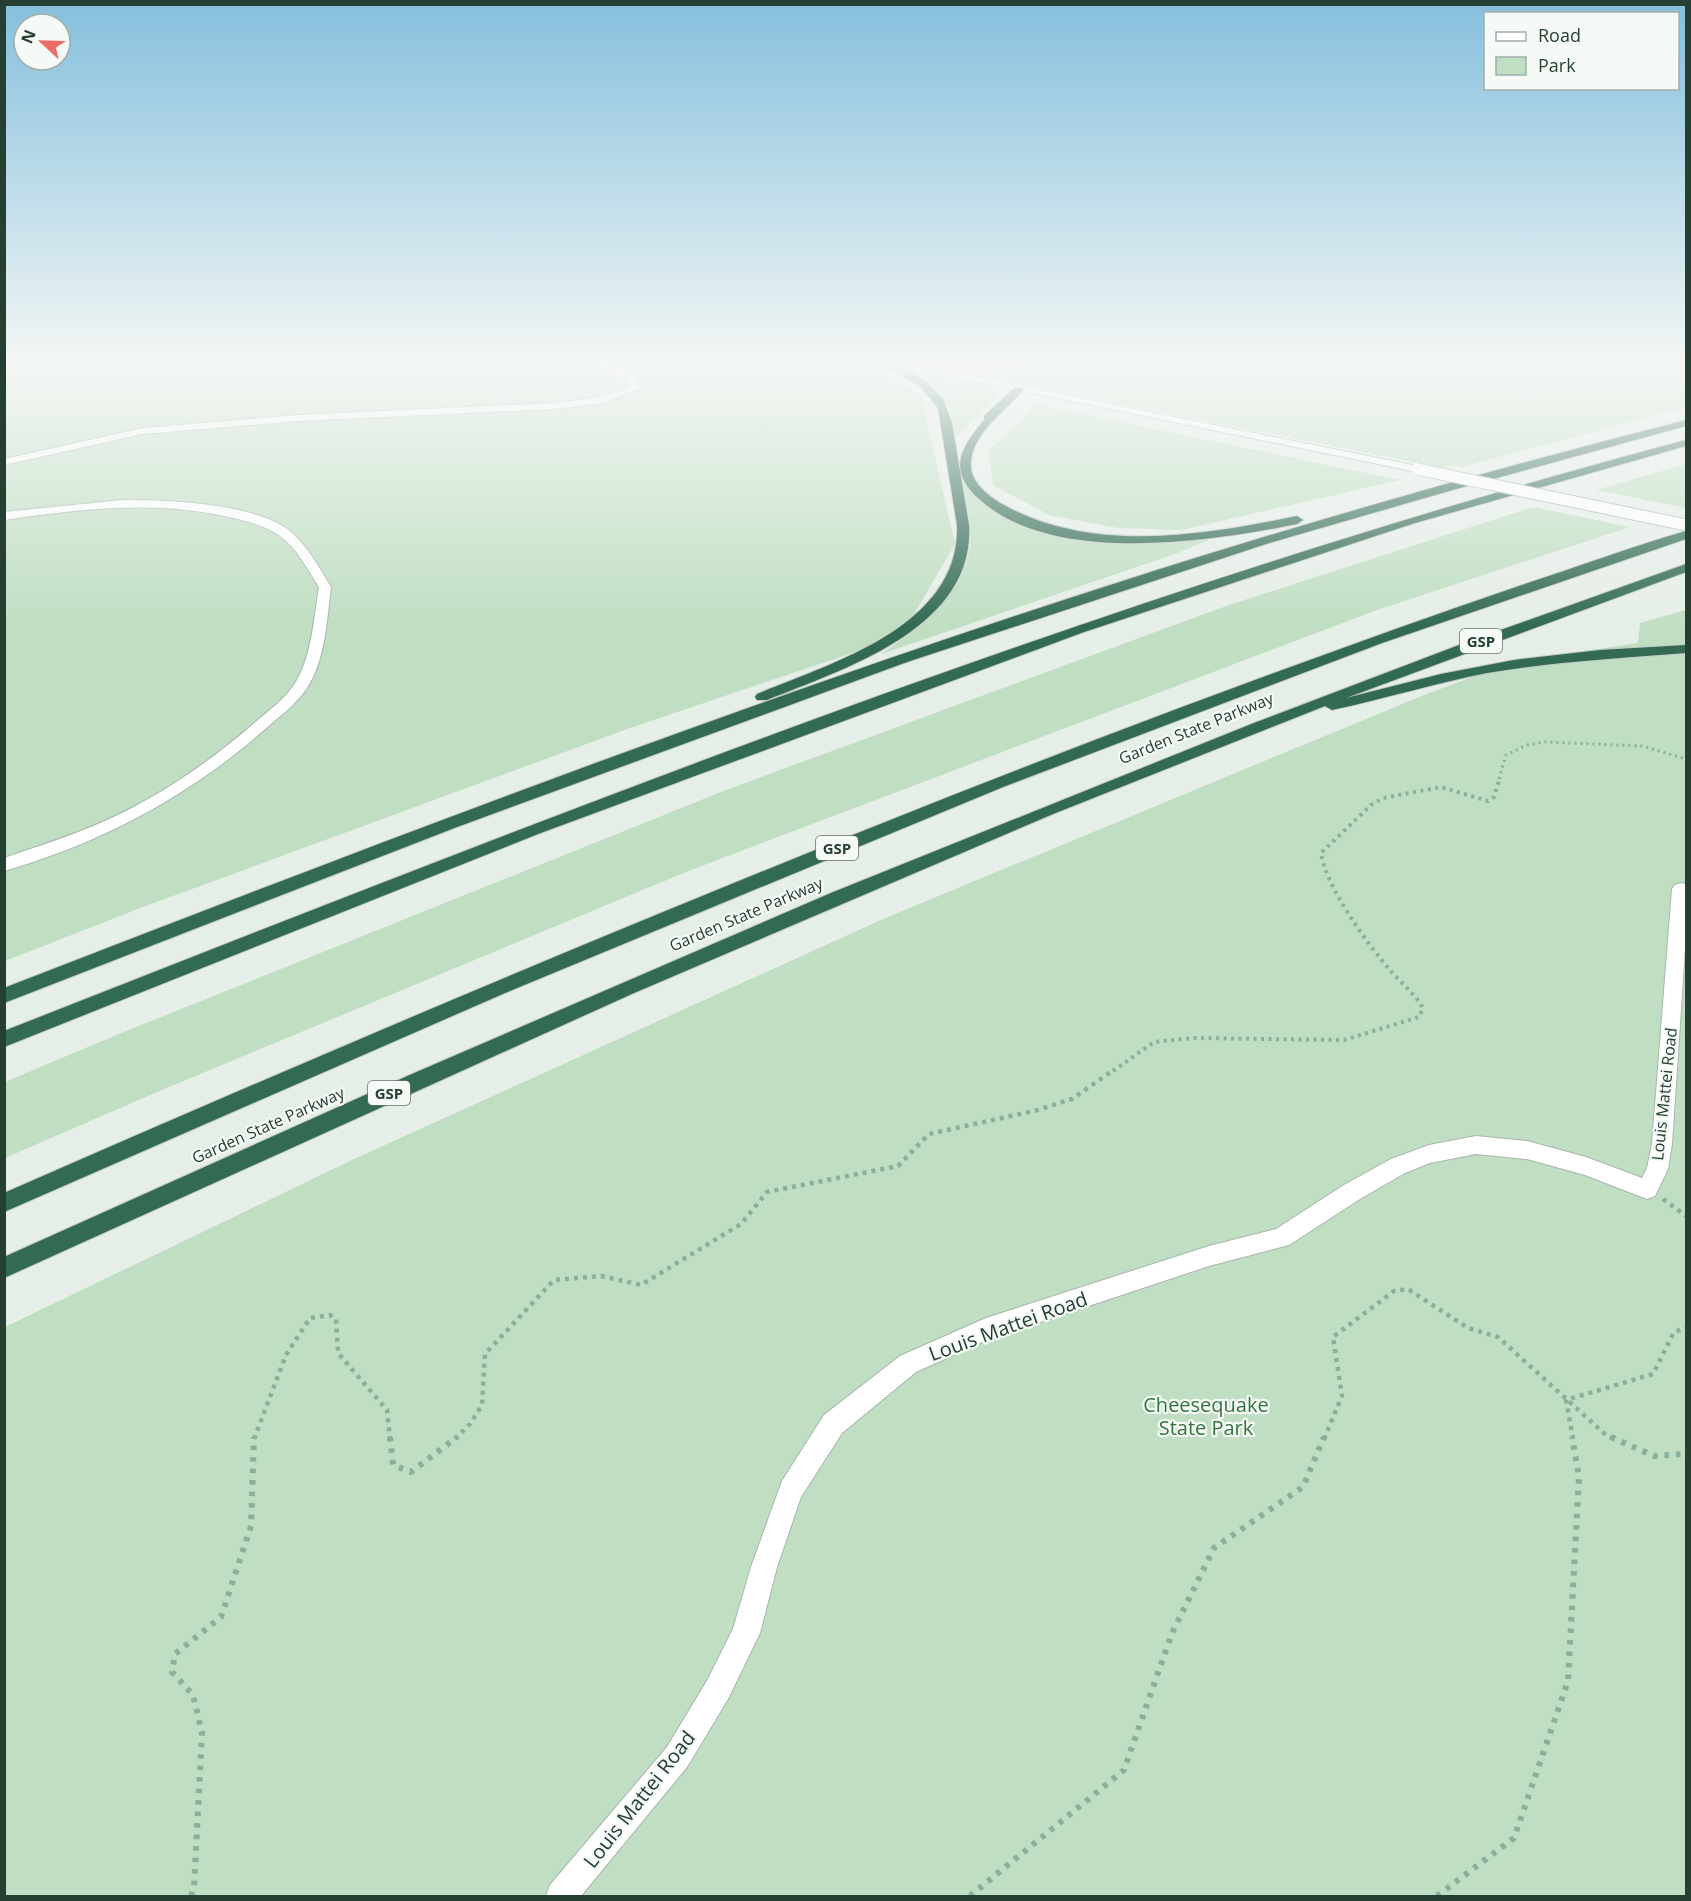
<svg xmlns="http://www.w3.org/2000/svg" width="1691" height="1901" viewBox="0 0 1691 1901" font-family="'Open Sans',sans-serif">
<rect width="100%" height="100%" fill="#e6eee8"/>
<!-- green -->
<path fill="#c0dec2" d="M4,361H857L868,363L921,396L955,544L910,621L861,650L630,728L143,907L5,961Z
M1028,361H1686V407L1461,467L1452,465L1442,468L982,376L1021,369Z
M910,371L980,385L993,392L996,398L956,437C952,431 953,422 951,415C946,393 927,382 910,371Z
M1038,405L1400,480L1182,530L1118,528L1049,515L993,485L989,451Z
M1686,464V508L1596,490Z
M960,471C980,519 1035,527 1080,534C1100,537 1120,541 1140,542C1163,544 1186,541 1209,540L1175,554L881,654C919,629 965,594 970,545C972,521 964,495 960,471Z
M1533,507L1630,527L1377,610L691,870L164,1089L5,1158V1082L114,1036L726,790L1229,605Z
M1686,610V1896H5V1327L354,1159L883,919L1419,697L1512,662L1638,643L1640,623Z"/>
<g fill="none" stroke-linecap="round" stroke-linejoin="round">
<!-- minor casing -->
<g stroke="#a8b6ae" stroke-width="2">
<path id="minor" d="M589,361C607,361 634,371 640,388L604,403L555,409L299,421L143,434L4,465V459L143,428L299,415L555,403L602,397L629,387L628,382Z
M123,500C168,500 254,503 290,531C308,546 319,568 331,587C327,617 326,653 311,681C301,701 281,715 264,730C188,797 101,843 4,871V858C39,846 74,835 107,820C160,796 208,763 252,725C267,712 287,698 297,680C312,653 314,617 319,587C307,569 298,549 280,536C265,525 246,521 229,517C154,500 79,509 4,520V512Z
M1681,883L1686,884V934L1672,1144L1668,1169L1655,1196L1647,1199L1585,1175L1527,1159L1476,1154L1430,1163L1405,1173L1360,1199L1289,1245L1209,1266L989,1339L916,1372L842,1433L801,1497L777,1567L760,1633L728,1699L687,1767L581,1896H546L550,1885L667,1747L708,1679L733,1629L751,1567L782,1481L824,1415L900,1356L986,1318L1209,1246L1276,1229L1344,1185L1391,1159L1429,1145L1476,1136L1527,1141L1586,1157L1642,1178L1647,1168L1652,1144L1672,889L1675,885Z"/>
</g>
<!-- secondary casing -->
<g stroke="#a4b9ae" stroke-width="2">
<path id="secondary" d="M877,361H898L1417,466L1423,469L1417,472Z"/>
</g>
<!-- motorway casing -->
<g stroke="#c2c9c6" stroke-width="2">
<path id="motorway" d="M873,361H887L910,371L927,382L943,399L952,423L969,525C975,629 843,669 767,700H757L755,697L757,694C832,663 961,626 957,525L938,408L920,386Z
M1015,387L1024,389C1007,410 973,432 971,462C969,481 987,495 1002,504C1091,554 1201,536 1297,516L1303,520L1297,524C1208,542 1051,566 978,498C947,469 961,448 984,420V416Z
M1686,420V426L1449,491L1269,543L907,662L457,827L4,1003V988C401,834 799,681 1205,555C1364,506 1525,461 1686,420Z
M1686,440V446L1415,523L1084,632L538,834L4,1047V1031C557,814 1111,592 1686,440Z
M1686,531V539L1382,643L1003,787L505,993L4,1212V1193C365,1035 728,881 1095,740C1237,686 1379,634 1522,585C1577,567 1631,547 1686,531Z
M1686,564V572L1346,698L1441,674L1514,660L1600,650L1686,645V653C1620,658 1553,662 1487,673C1435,683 1384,699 1332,710L1325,706L1053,814L634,993L4,1278V1257L412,1074L831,893L1254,723L1467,642Z"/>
</g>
<!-- path-far3 -->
<path stroke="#88b09b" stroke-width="3" stroke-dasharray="2 4" stroke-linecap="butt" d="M1499,779L1506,755L1527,745L1544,742L1642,746L1686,759"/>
<!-- path-far2 -->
<path stroke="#88b09b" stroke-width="4" stroke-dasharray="3 4.5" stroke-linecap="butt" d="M1113,1071L1154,1042L1194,1038L1344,1040L1419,1017L1423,1008C1414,993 1401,983 1389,969C1367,943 1326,887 1321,853L1371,805L1383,798L1441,787L1488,801L1494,797L1500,777"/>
<!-- path-far1 -->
<path stroke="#88b09b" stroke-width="4.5" stroke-dasharray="4 5" stroke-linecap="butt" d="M1663,1199L1686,1216
M254,1439L286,1355L310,1318L330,1315L336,1319L338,1353L387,1410L390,1439
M455,1439L470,1424L482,1405L485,1354L554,1280L601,1276L641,1285L741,1224L767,1192L898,1166L929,1134L1038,1110L1072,1099L1115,1069
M1324,1439L1342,1396L1333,1337L1394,1291L1408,1289L1468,1328L1498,1337L1606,1435L1614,1439
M1573,1439L1566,1400L1653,1374L1674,1332L1686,1328"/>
<!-- path -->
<path stroke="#88b09b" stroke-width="6" stroke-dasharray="4.5 7" stroke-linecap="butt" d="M390,1437L393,1465L411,1472L457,1437
M1611,1437L1654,1456L1686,1454
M191,1896L194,1888L202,1733L193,1695L172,1672L175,1654L221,1617L251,1526L254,1437
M970,1896L1124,1770L1172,1633L1214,1548L1303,1487L1324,1437
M1437,1896L1514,1838L1568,1681L1579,1477L1572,1437"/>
<!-- minor -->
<use href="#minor" fill="#fff" fill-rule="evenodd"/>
<!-- secondary -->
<use href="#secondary" fill="#fff" fill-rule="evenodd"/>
<!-- motorway -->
<use href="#motorway" fill="#326a53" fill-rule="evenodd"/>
<!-- secondary-bridge casing -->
<g stroke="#a4b9ae" stroke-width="13" stroke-linecap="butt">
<path id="secondary-bridge" d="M1417,469L1686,525"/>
</g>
<!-- secondary-bridge -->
<use href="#secondary-bridge" stroke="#fff" stroke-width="11"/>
</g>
<!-- sky -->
<linearGradient id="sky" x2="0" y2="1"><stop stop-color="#85bfdd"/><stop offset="0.58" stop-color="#f4f7f5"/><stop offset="1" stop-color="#f4f7f5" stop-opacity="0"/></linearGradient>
<rect width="1691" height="627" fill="url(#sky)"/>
<g text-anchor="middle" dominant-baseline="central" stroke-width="4.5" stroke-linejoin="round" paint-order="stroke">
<!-- shield labels -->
<g fill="#f6faf7" stroke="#64776e" stroke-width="1.5">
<rect x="1460" y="629" width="42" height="24" rx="4.5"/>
<rect x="816" y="836" width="42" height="24" rx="4.5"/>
<rect x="368" y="1081" width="42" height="24" rx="4.5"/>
</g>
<g font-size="15" font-weight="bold" fill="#253f33">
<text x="1481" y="641">GSP</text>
<text x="837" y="848">GSP</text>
<text x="389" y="1093">GSP</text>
</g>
<!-- street labels -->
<g font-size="16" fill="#253f33" stroke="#f6faf7">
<text transform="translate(1196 728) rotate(-22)">Garden State Parkway</text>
<text transform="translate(746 914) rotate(-23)">Garden State Parkway</text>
<text transform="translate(1664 1094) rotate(-84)">Louis Mattei Road</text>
<text transform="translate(268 1125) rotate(-24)">Garden State Parkway</text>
</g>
<!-- near-street labels -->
<g font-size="20" fill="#253f33" stroke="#f6faf7">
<text transform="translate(1008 1326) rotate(-20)">Louis Mattei Road</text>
<text transform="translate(639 1799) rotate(-52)">Louis Mattei Road</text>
</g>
<!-- near-park labels -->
<g font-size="20" fill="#31753d" stroke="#f6faf7">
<text x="1206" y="1404">Cheesequake<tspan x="1206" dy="23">State Park</tspan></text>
</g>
</g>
<!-- border -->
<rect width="1691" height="1901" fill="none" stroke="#253f33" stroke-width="12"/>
<!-- legend -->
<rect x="1484" y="12" width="195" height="78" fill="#f6faf7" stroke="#a2afa9" stroke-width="1.5"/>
<rect x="1496" y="32" width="30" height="9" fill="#ffffff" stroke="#a2afa9" stroke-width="1.5"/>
<text x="1538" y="42" font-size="18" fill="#253f33">Road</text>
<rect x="1496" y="57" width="30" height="18" fill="#c0dec2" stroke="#a2afa9" stroke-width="1.5"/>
<text x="1538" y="72" font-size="18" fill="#253f33">Park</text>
<!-- north arrow -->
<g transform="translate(42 42) rotate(292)"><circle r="28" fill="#f6faf7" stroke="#a2afa9" stroke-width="1.5"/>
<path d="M0-4.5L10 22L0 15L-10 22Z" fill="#eb6c66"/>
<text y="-9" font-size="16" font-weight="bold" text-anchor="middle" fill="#253f33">N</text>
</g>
</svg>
